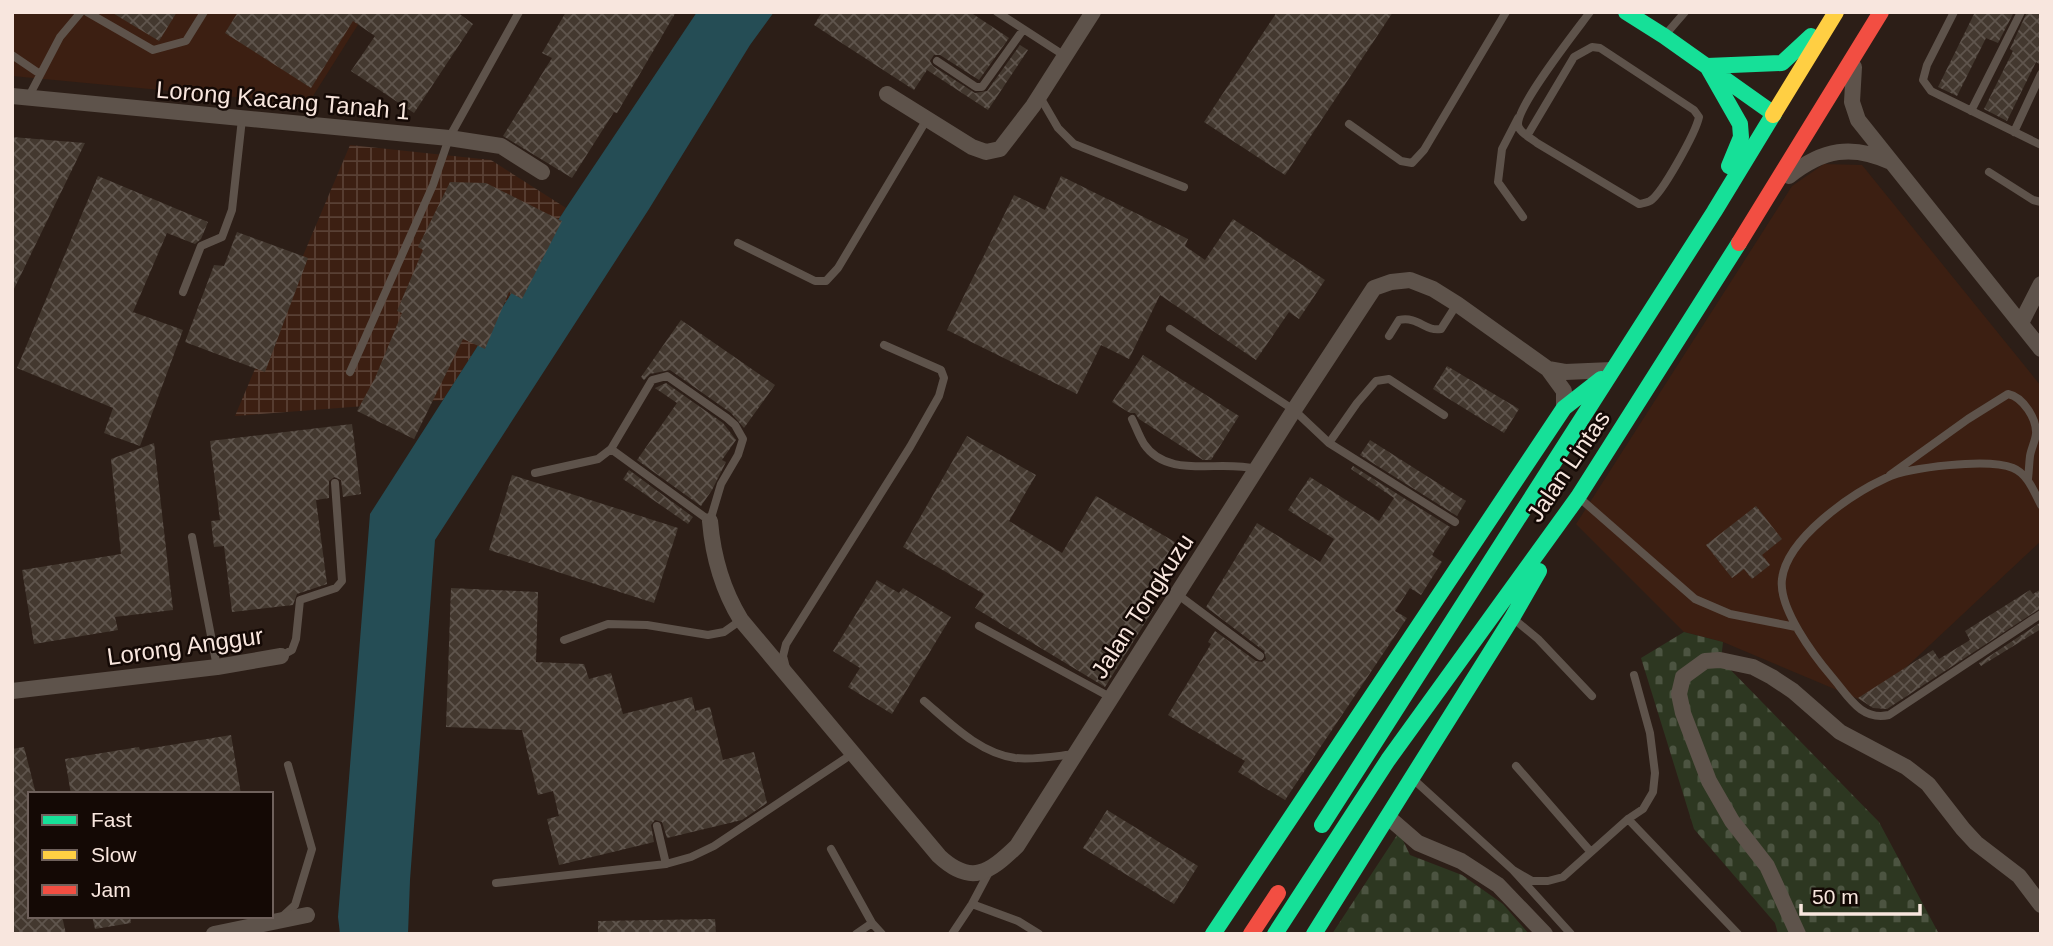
<svg xmlns="http://www.w3.org/2000/svg" width="2053" height="946" viewBox="0 0 2053 946" font-family="Helvetica,sans-serif">
<defs>
<pattern id="industrial-grid" width="8" height="8" patternUnits="userSpaceOnUse" patternTransform="scale(1.75)"><rect width="8" height="8" fill="#3c1f12"/><path d="M0 4h8M4 0v8" fill="none" stroke="#594034"/></pattern>
<pattern id="cemetery-stones" width="16" height="16" patternUnits="userSpaceOnUse" patternTransform="scale(1.75)"><rect width="16" height="16" fill="#2d3721"/><path d="M2 7V4a2 2 0 0 1 4 0v3zM10 15v-3a2 2 0 0 1 4 0v3z" fill="#4c5441"/></pattern>
<pattern id="building-cross-hatch" width="8" height="8" patternUnits="userSpaceOnUse" patternTransform="scale(1.75)"><rect width="8" height="8" fill="#43382f"/><path d="M0 0l8 8M0 8l8-8" fill="none" stroke="#5f554d"/></pattern>
</defs>
<rect width="100%" height="100%" fill="#2c1e17"/>
<!-- built -->
<path fill="#3c1f12" d="M12,12H366L308,104L12,76Z
M1824,164L1862,165L2041,386V541L1868,703L1723,642L1684,632L1576,524L1792,186Z"/>
<!-- industrial -->
<path fill="url(#industrial-grid)" d="M350,145L491,160L566,208L443,400L235,416Z"/>
<!-- cemetery -->
<path fill="url(#cemetery-stones)" d="M1684,632L1723,642L1721,660L1879,822L1939,934H1778L1775,923L1694,829L1641,658Z
M1399,832L1410,855L1462,875L1503,904L1529,934H1332Z"/>
<!-- water -->
<path fill="#254d55" d="M697,12H774L750,45L649,209L435,540L410,880L408,934H340L338,917L370,514L566,208Z"/>
<!-- building -->
<path fill="url(#building-cross-hatch)" d="M111,12H177L159,41Z
M238,12H457L473,24L414,113L351,71L375,36L353,21L311,88L225,33Z
M566,12H676L617,113L614,112L572,178L503,136L552,58L542,53Z
M822,12H970L1009,38L979,80L940,55H934L930,61L933,66L975,93L987,91L1020,45L1028,50L988,110L927,70L914,90L814,25Z
M1277,12H1393L1285,175L1204,122Z
M1975,12H2014L1998,43L1986,38L1957,96L1938,87Z
M2027,12H2041V65L2036,62L2007,121L1984,109L2013,51L2010,49Z
M12,137L85,143L12,293Z
M98,176L208,222L201,239L195,244L167,233L133,312L183,330L140,446L104,433L113,408L17,368Z
M1061,176L1188,239L1185,246L1205,260L1233,219L1325,280L1299,319L1289,312L1256,360L1160,295L1129,359L1101,345L1077,394L947,330L1014,195L1045,210Z
M450,182L486,183L562,221L522,299L509,292L485,349L463,339L414,439L357,411L375,378L402,313L397,311L423,250L418,247Z
M237,232L308,258L265,372L185,342L214,265L224,266Z
M681,320L775,385L744,428L731,413L670,370L650,374L644,380L641,377Z
M1143,355L1239,416L1211,460H1203L1139,419L1135,413H1130L1112,402Z
M1447,366L1519,409L1504,433L1433,389Z
M666,383L723,423L736,440L722,460L726,462L712,490L701,506L637,460L677,403L655,388Z
M352,424L361,494L343,497L341,480L334,477L329,481V498L316,500L327,584L297,594L293,605L232,612L224,546L214,547L211,521L220,520L210,441Z
M967,436L1036,475L1009,521L1062,553L1096,496L1175,542L1140,601L1153,610L1105,687L975,608L984,594L903,547Z
M1370,440L1466,501L1457,516L1360,455Z
M154,443L173,610L115,617L118,630L34,644L22,570L121,554L111,459Z
M1353,466L1450,527L1432,555L1442,562L1421,595L1410,588L1395,611L1407,618L1285,800L1238,772L1245,761L1168,715L1211,644L1208,642L1215,631L1256,661L1262,662L1266,659L1264,651L1206,607L1257,523L1320,562L1334,539L1288,510L1310,477L1379,521L1394,498L1351,469Z
M629,470L693,517L688,524L623,479Z
M512,475L678,528L654,603L489,550Z
M1756,506L1782,539L1762,555L1770,565L1752,579L1744,569L1732,578L1706,545Z
M877,580L899,593L903,588L951,617L892,714L848,687L860,668L833,651Z
M451,588L538,592L536,662L584,664L589,679L611,673L623,714L692,697L695,711L710,707L723,760L754,752L767,803L742,820L667,838L662,822L655,820L651,825L654,842L559,865L547,819L559,816L553,791L538,795L522,730L446,727Z
M2041,589V608L1887,709L1873,708L1858,698L1933,650L1939,659L1970,640L1965,631L2030,590L2033,594Z
M2041,622V629L1981,666L1979,663Z
M231,735L241,794H71L65,759L139,747L140,750Z
M24,747L36,794H30V916H62L66,934H12V749Z
M1107,810L1198,866L1174,904L1083,848Z
M92,916H130L131,923L95,929Z
M715,919L716,934H598V921Z"/>
<g fill="none" stroke-linecap="round" stroke-linejoin="round">
<!-- lane -->
<path stroke="#5e534b" stroke-width="8" d="M87,12L153,50L186,41L204,12
M997,12L1065,56
M1954,12L1927,65L1923,80L1931,91L2041,145
M1666,34L1685,12
M12,55L40,74
M937,61L976,87H982L1023,30
M1040,97L1058,128L1074,144L1184,187
M28,98L60,37L81,12
M1971,111L2021,12
M1518,118L1502,149L1498,182L1523,217
M1349,124L1401,161L1412,163L1424,150L1506,12
M2014,132L2041,74
M1527,136L1574,57L1592,47L1600,48L1694,110L1699,117C1696,132 1662,194 1650,201C1649,202 1640,204 1639,204L1537,143C1531,138 1518,132 1518,124C1518,104 1576,31 1590,12
M1989,172L2033,200L2041,202
M738,243L815,281H826L838,268L927,119
M183,292L201,246L222,237L232,210L242,119
M1170,329L1294,410L1329,443L1455,522
M1389,336L1399,320C1419,316 1425,332 1441,329L1457,304
M350,372L433,185L449,138L519,12
M1132,419C1136,427 1139,436 1144,444C1168,480 1220,459 1256,469
M1329,443L1357,403L1376,381L1389,379L1444,415
M535,473L598,459L611,449L652,380L667,376L727,418L735,425L743,439L738,455L721,484L710,521L611,449
M1890,475L1968,419L2008,394C2023,397 2037,419 2036,434C2035,442 2031,449 2030,456C2029,464 2029,471 2028,479
M1583,501L1695,599L1730,614L1796,627
M2041,505C2034,492 2028,474 2013,468C1988,458 1910,467 1886,478C1851,494 1787,538 1782,579C1778,608 1814,656 1832,677C1849,697 1861,721 1889,715L2041,614
M192,537L217,667
M1177,594L1260,656
M1515,620L1538,639L1592,696
M979,626L1110,697
M564,640L608,624L647,625L708,635L724,632L741,620
M281,656L292,650L296,639L300,600L336,588L342,581L335,483
M786,668L783,656L786,644L910,447L939,396L944,378L941,370L884,345
M924,701C950,723 979,753 1015,758C1035,760 1056,756 1075,754
M1516,766L1590,851
M1413,779L1513,870L1571,934
M1628,819L1738,934
M657,826L666,864
M831,849L872,923L882,934
M1513,870L1532,881H1548L1563,877L1628,819L1643,809L1653,792L1655,773L1650,733L1634,675
M496,883L666,864L691,857L714,846L852,754
M972,904L1018,921L1039,934
M283,916L295,905L312,849L288,765
M856,934L872,923
M952,934L972,904L989,872"/>
<!-- street -->
<path stroke="#5e534b" stroke-width="16" d="M1854,67L1852,102L1858,120L2041,349
M887,94L972,147L986,152L1000,149L1033,106L1093,12
M12,96L449,138L501,146L542,172
M1789,176C1823,149 1852,144 1891,162
M2021,323L2041,284
M1548,369L1565,372L1612,370
M710,521C713,557 722,589 741,620L939,856C971,886 989,873 1017,846L1294,410L1374,288L1391,282L1410,280L1433,289L1457,304L1548,369L1564,391V408
M12,691L217,667L281,656
M1388,817L1418,843L1461,861L1498,885L1545,934
M214,934L307,915
M1798,934L1767,866L1732,821L1709,781L1683,713L1679,694L1683,677L1705,661L1720,660L1753,667L1772,677L1793,691L1840,732L1906,767L1928,784L1963,829L1976,843L2019,876L2041,905"/>
<!-- fast -->
<path stroke="#16e098" stroke-width="16" d="M1626,12L1664,36L1774,114
M1707,66L1740,124L1741,137L1729,166
M1707,66L1782,63L1811,36
M1322,825L1714,212L1773,115
M1213,934L1564,408L1601,379
M1275,934L1388,760L1578,497L1739,243
M1314,934L1512,618L1539,571"/>
<!-- slow -->
<path stroke="#ffcf43" stroke-width="16" d="M1773,115L1836,12"/>
<!-- jam -->
<path stroke="#f24e42" stroke-width="16" d="M1739,243L1881,12
M1251,934L1278,893"/>
</g>
<g text-anchor="middle" dominant-baseline="central" stroke-width="5" stroke-linejoin="round" paint-order="stroke">
<!-- street labels -->
<g font-size="24" fill="#f8e6de" stroke="#140905">
<text transform="translate(283 100) rotate(5)">Lorong Kacang Tanah 1</text>
<text transform="translate(1568 466) rotate(-56)">Jalan Lintas</text>
<text transform="translate(1142 606) rotate(-57)">Jalan Tongkuzu</text>
<text transform="translate(185 646) rotate(-8)">Lorong Anggur</text>
</g>
</g>
<!-- border -->
<rect width="2053" height="946" fill="none" stroke="#f8e6de" stroke-width="28"/>
<!-- legend -->
<rect x="28" y="792" width="245" height="126" fill="#140905" stroke="#6f615c" stroke-width="2"/>
<rect x="42" y="815" width="35" height="10" fill="#16e098" stroke="#6f615c" stroke-width="2"/>
<text x="91" y="827" font-size="21" fill="#f8e6de">Fast</text>
<rect x="42" y="850" width="35" height="10" fill="#ffcf43" stroke="#6f615c" stroke-width="2"/>
<text x="91" y="862" font-size="21" fill="#f8e6de">Slow</text>
<rect x="42" y="885" width="35" height="10" fill="#f24e42" stroke="#6f615c" stroke-width="2"/>
<text x="91" y="897" font-size="21" fill="#f8e6de">Jam</text>
<!-- scale -->
<path d="M1801 904v10h119v-10" fill="none" stroke="#f8e6de" stroke-width="3.5"/>
<text x="1812" y="904" font-size="21" fill="#f8e6de" stroke="#140905" stroke-width="5" paint-order="stroke">50 m</text>
</svg>
